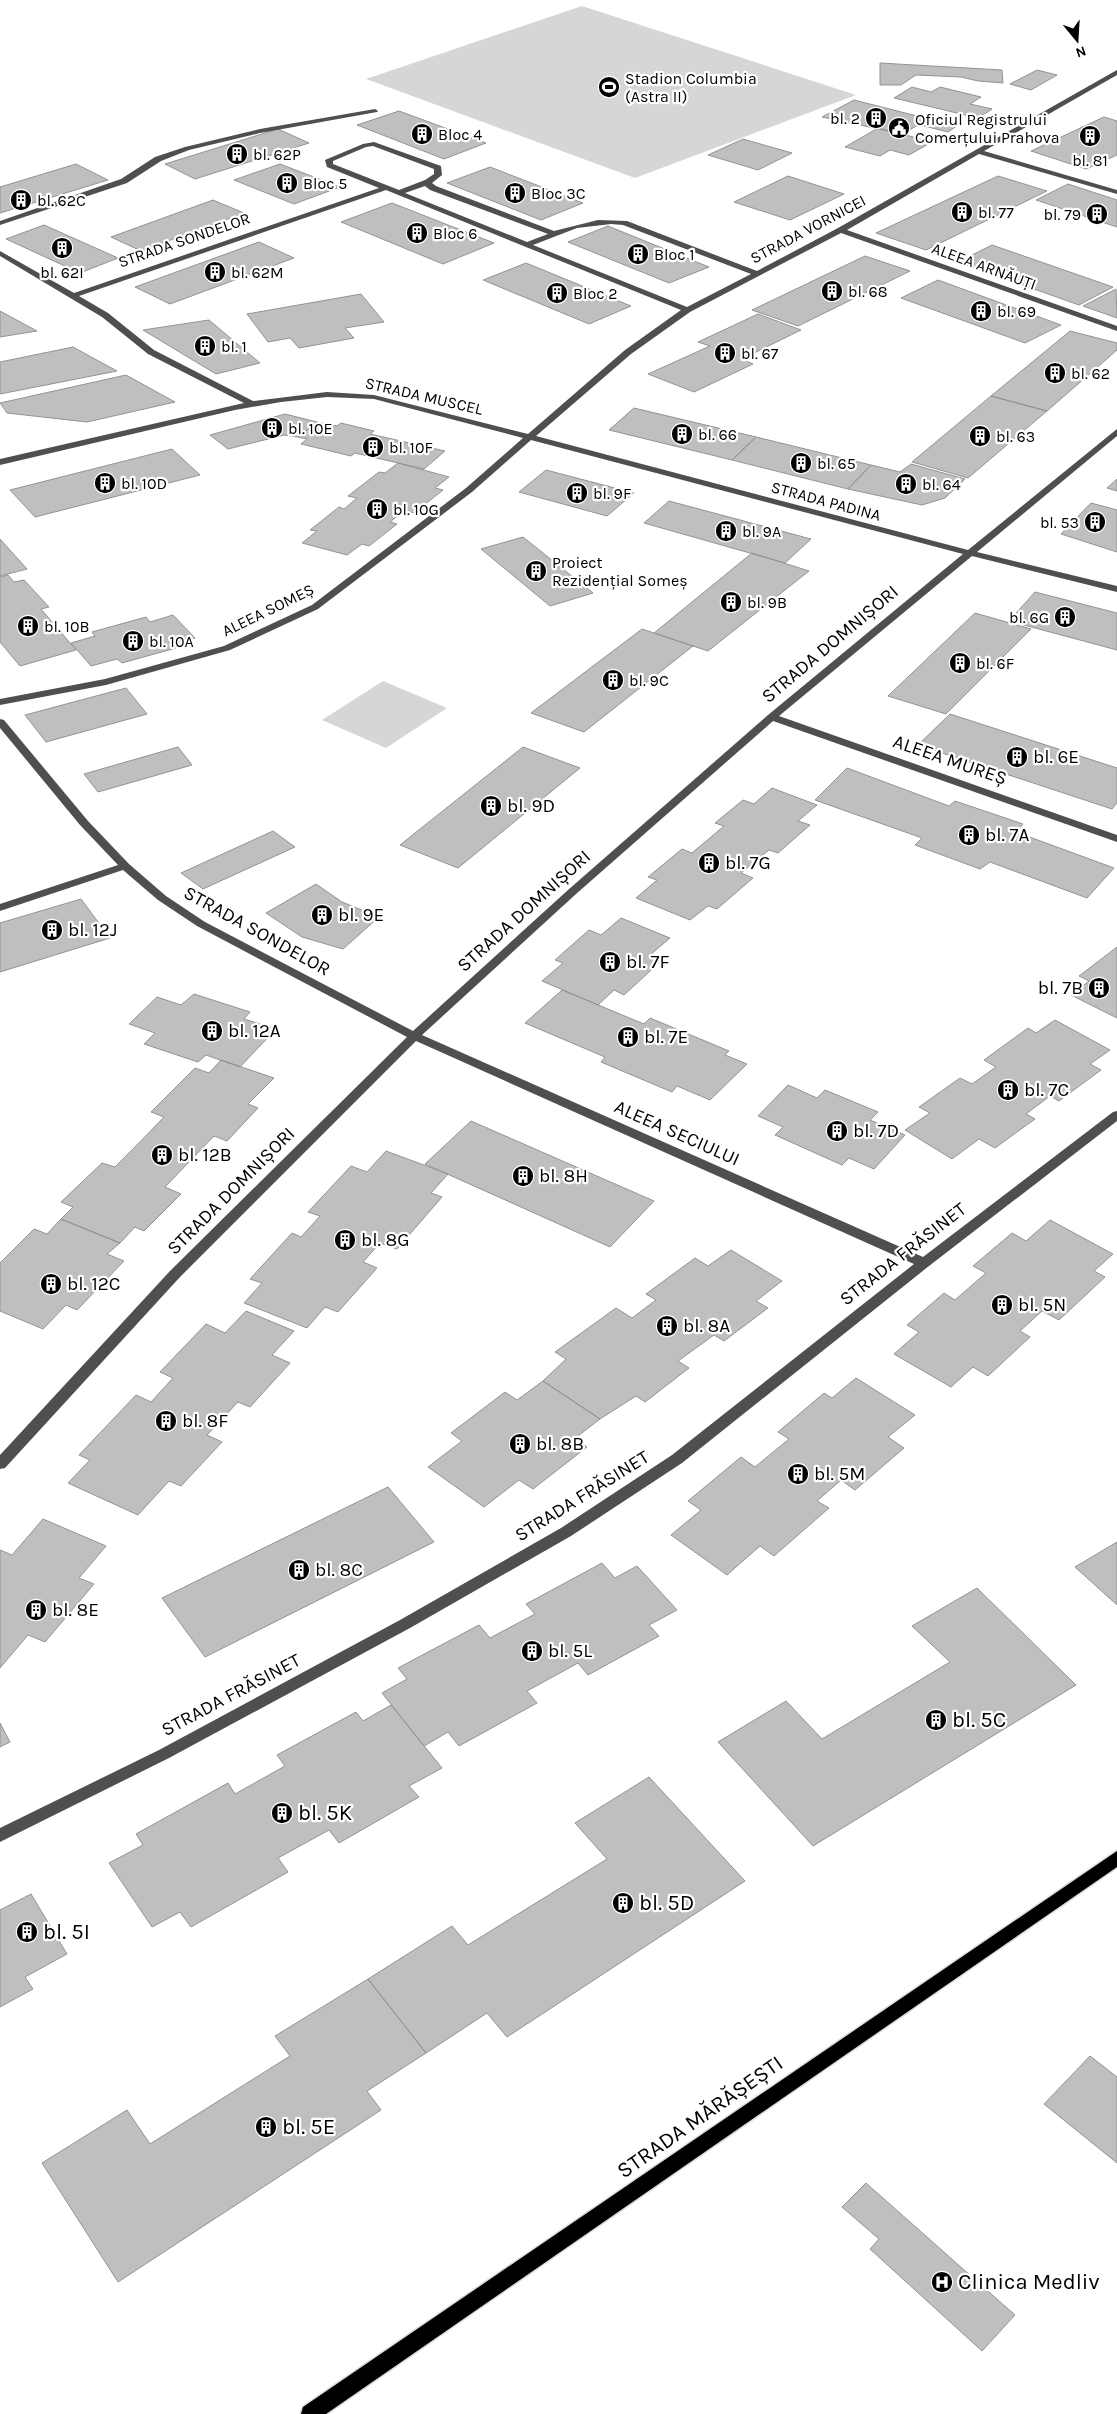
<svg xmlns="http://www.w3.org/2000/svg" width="1117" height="2414" viewBox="0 0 1117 2414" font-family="Karla,sans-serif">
<rect width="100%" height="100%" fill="#fff"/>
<!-- green -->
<path fill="#d6d6d6" d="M582,6L856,95L635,178L366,79Z
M383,681L447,708L386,748L322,720Z"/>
<!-- building -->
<path fill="#bfbfbf" stroke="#939393" d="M880,63L1002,70L1003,83L978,81L961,77L916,75L901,85H880Z
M1037,70L1057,75L1031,90L1010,84Z
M912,87L931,92L940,87L981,97L970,104L992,109L978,118L894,98Z
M854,100L929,119L902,134L822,117Z
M399,111L486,143L444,159L357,125Z
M1104,117L1117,121V155L1086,169L1031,151Z
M929,119L957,126L948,132L920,125Z
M878,128L902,134L932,142L909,155L890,150L880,156L845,147Z
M278,129L309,143L195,179L165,164Z
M743,139L792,153L758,170L708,155Z
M76,164L108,180L0,213V187Z
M280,164L340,187L294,204L234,180Z
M490,167L583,203L541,220L447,183Z
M788,176L844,194L790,220L734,202Z
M998,176L1047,191L926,250L876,233Z
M1068,184L1117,200V227L1036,200Z
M213,200L244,213L141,251L111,237Z
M392,203L494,243L443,264L341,222Z
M44,225L118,258L80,273L6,239Z
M608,226L709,267L669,283L568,242Z
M259,242L294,258L170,304L135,287Z
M992,245L1113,287L1079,305L958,262Z
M865,256L910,271L798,326L752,310Z
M526,263L631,306L589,324L483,280Z
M938,280L1061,325L1025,343L901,298Z
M1116,289L1117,318L1083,306Z
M361,294L384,322L345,328L354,338L299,348L290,338L268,342L247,314Z
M0,311L37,331L0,337Z
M758,314L801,330L742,359L753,364L694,392L648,374L710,346L698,342Z
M209,320L260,363L216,374L143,330Z
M1070,331L1117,343V350L1047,411L991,396Z
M73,347L117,371L0,394V362Z
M126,375L175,402L87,422L7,413L0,403Z
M991,396L1047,411L968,478L912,462Z
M634,408L756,437L732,460L609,430Z
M285,414L317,422L298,437L284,435L228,449L210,435Z
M317,422L337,426L341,423L374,431L370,434L445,451L424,469L355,453L351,456L301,444L307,439L298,437Z
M756,437L871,465L848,489L732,460Z
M172,449L200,475L35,517L10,490Z
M398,463L449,477L435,488L443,490L414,513L405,510L390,522L397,524L369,546L362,544L347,555L302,543L317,531L310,530L339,507L344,509L357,498L348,496L379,472L385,473Z
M911,464L965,479L945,498L922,505L848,489L871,465L900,472Z
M546,470L634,493L607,516L519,492Z
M1117,479V491L1107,488Z
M669,501L811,539L785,563L644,523Z
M1091,503L1117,510V552L1061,534Z
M523,537L593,593L550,606L481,549Z
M0,539L27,569L0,576Z
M752,553L809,571L708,651L654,633Z
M8,575L14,582L24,580L49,607L41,609L76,650L20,666L0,642V577Z
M1035,592L1117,613V650L1009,621Z
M975,613L1031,629L946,714L888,696Z
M173,615L195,638L172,644L176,648L122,663L117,659L91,666L71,643L95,636L92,632L146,617L150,622Z
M642,629L693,646L584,732L531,713Z
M126,688L147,714L46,742L25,715Z
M950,714L1117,768V803L1112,809L918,745Z
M178,747L192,765L98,792L84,774Z
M523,747L580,768L458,868L400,845Z
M847,768L949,806L955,801L1023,824L1016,832L1114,868L1087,898L990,862L980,869L915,845L922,838L815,800Z
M772,788L817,805L798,821L810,825L778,853L769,850L741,873L753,878L717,909L708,906L690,920L636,898L657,880L648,877L682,849L692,853L724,826L715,823L743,800L754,804Z
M273,831L295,847L203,889L181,873Z
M316,884L342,902L379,917L343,949L302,937L266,913Z
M81,899L110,938L0,972V923Z
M621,918L670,938L649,956L661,961L624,995L614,990L598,1005L542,981L563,963L555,960L589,930L601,935Z
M1117,947V1018L1071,995L1089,981L1079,976Z
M562,990L644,1024L650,1018L729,1051L725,1055L747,1064L710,1100L677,1086L672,1092L601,1062L605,1057L525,1023Z
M194,994L250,1012L244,1019L276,1029L240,1067L206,1055L198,1062L144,1044L155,1033L129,1024L157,997L181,1005Z
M1055,1020L1110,1050L1090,1064L1101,1070L1059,1101L1050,1096L1026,1114L1035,1119L995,1148L979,1139L952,1159L905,1130L930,1113L919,1107L960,1078L972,1084L996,1067L984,1060L1028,1028L1036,1033Z
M221,1060L274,1078L248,1104L258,1108L227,1141L214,1136L165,1187L181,1194L144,1231L135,1227L120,1243L61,1219L73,1207L61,1202L102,1163L115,1167L135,1147L164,1117L151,1112L195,1068L209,1073Z
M788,1085L817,1098L825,1090L878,1112L870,1120L905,1135L874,1169L849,1158L842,1165L775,1135L783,1127L758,1116Z
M471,1121L654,1201L610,1247L425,1164Z
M386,1151L448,1174L431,1193L442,1197L397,1249L380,1243L363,1262L377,1268L338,1312L325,1307L307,1328L244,1303L262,1283L250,1279L292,1233L301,1237L320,1216L308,1212L351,1166L367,1172Z
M61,1219L120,1243L107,1254L124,1261L77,1310L66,1305L43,1329L0,1311V1263L34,1229L47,1234Z
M1050,1220L1113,1254L1094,1271L1105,1277L1059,1320L1042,1311L1020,1331L1030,1337L988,1376L973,1367L951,1387L894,1354L919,1332L907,1325L944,1293L955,1300L986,1273L973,1266L1012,1233L1026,1241Z
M731,1250L782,1281L756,1301L768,1308L724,1341L714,1335L678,1361L689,1368L645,1402L636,1396L600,1419L543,1381L566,1359L555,1352L616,1308L632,1318L656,1300L646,1294L695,1258L708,1266Z
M246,1311L294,1331L272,1355L290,1363L250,1407L238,1402L207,1435L222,1442L181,1486L169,1481L138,1515L68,1483L90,1460L79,1455L136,1395L151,1402L173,1378L160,1372L206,1324L225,1333Z
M856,1378L915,1415L888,1437L904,1448L855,1490L841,1480L817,1501L829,1508L774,1556L760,1546L727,1575L671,1535L701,1510L688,1501L741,1457L755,1467L789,1439L778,1432L824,1393L832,1398Z
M543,1381L600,1419L574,1439L587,1447L533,1489L519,1480L484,1507L428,1467L462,1441L451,1433L505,1392L517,1400Z
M388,1487L434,1542L205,1657L162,1598Z
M43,1519L106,1546L79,1578L94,1584L45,1642L28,1635L0,1668V1550L12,1555Z
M1117,1542V1605L1075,1567Z
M602,1563L615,1578L637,1566L677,1610L649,1625L659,1636L588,1675L578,1663L527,1691L537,1703L459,1746L448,1732L424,1746L382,1693L407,1679L398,1668L479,1625L490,1638L535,1614L526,1604Z
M977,1588L1076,1685L813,1846L718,1742L786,1701L822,1739L950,1662L912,1626Z
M391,1705L442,1768L409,1786L419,1797L339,1843L329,1830L278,1858L288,1872L191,1927L180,1912L152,1927L109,1863L143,1845L136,1834L228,1783L235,1794L285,1766L277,1755L356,1712L363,1721Z
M0,1723L10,1742L0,1747Z
M649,1777L745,1881L507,2037L487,2013L426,2053L368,1979L452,1926L468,1945L607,1859L575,1823Z
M31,1894L67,1954L25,1977L33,1989L0,2007V1910Z
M368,1979L426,2053L367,2091L381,2110L118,2282L42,2163L127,2110L150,2144L290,2056L275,2036Z
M1090,2056L1117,2077V2163L1044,2104Z
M866,2183L1015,2315L982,2351L870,2249L879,2239L842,2207Z"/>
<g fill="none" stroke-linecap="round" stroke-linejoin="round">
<!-- major casing -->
<g stroke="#dbdbdb" stroke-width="3">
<path id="major" d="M1117,1851V1867L326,2414H301L303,2407Z"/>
</g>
<!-- minor -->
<path fill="#4f4f4f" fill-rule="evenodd" d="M1117,70V75L984,151L1117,190V194L979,154L847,230L1117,326V331L841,233L690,312L631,354L536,436L968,550L1117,429V436L977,552L1117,586V592L972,556L779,716L1117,835V842L773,721L576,894L422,1035L923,1257L1113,1112L1117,1111V1121L929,1266L682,1463L571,1536L410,1628L169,1758L0,1842V1828L159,1750L400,1620L561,1528L672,1455L914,1264L416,1041L180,1277L5,1468L0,1469V1455L170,1271L407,1037L197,926L158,900L123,870L0,911V904L118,865L80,825L0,728V719L4,720L88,821L129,864L166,896L205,922L413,1031L568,890L768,715L963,554L531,440L472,492L318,609L230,650L106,685L0,705V699L105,679L224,646L312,605L466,488L523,438L374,399L327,397L281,402L235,410L0,465V459L244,403L148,354L102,317L0,256V251L74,293L379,188L327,167L325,160L363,144L374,142L441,166L442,175L432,183L436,186L554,231L598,220L627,221L757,271L838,228ZM373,146L434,169V174L425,180L399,190L333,164V161L366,147ZM425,186L430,190L548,234L527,242L405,193ZM386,190L681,310L625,350L528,434L374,395L327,392L253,401L154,350L108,313L79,296ZM611,224L623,225L751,274L687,307L533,245L577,228Z
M375,109L378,111L377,112L260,133L189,150L161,161L127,183L0,225V221L121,179L155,157L185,147L260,129Z"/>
<!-- major -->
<use href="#major" fill="#000" fill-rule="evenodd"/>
</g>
<!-- icons -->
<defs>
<g id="stadium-disc" transform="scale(1.125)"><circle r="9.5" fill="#000" stroke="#fff"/><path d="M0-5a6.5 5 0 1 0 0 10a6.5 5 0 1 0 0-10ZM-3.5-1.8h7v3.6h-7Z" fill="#fff"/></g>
<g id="building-disc" transform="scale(1.125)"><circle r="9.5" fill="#000" stroke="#fff"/><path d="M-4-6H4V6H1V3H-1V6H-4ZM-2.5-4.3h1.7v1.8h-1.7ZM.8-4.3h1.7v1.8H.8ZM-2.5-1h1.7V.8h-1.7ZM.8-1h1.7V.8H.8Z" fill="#fff"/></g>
<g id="civic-disc" transform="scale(1.125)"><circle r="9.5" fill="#000" stroke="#fff"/><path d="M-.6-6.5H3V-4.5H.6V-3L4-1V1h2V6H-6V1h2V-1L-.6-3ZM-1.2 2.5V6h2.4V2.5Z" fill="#fff"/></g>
<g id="hospital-disc" transform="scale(1.125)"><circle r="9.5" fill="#000" stroke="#fff"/><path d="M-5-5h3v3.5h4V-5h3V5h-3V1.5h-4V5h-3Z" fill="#fff"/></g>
</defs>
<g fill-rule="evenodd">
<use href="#stadium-disc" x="609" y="87"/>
<use href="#building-disc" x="876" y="118"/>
<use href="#civic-disc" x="899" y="128"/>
<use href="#building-disc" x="422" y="134"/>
<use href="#building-disc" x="1090" y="136"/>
<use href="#building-disc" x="237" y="154"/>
<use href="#building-disc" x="287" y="183"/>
<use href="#building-disc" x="515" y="193"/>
<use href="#building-disc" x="21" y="200"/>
<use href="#building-disc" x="962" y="212"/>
<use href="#building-disc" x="1097" y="214"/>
<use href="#building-disc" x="417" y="233"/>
<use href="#building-disc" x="62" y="248"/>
<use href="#building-disc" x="638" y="254"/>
<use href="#building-disc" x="215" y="272"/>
<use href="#building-disc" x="832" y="291"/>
<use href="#building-disc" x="557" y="293"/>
<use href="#building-disc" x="981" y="311"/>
<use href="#building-disc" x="205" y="346"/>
<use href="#building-disc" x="725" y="353"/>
<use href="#building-disc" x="1055" y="373"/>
<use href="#building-disc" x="272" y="428"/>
<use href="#building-disc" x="682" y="434"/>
<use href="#building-disc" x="980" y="436"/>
<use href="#building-disc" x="373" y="447"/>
<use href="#building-disc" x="801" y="463"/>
<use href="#building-disc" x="105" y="483"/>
<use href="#building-disc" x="906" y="484"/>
<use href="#building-disc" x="577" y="493"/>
<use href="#building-disc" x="377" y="509"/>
<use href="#building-disc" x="1095" y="522"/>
<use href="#building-disc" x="726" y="531"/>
<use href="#building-disc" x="536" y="571"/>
<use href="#building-disc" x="731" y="602"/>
<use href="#building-disc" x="1065" y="617"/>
<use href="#building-disc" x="28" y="626"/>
<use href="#building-disc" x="133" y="641"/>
<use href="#building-disc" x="960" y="663"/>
<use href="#building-disc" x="613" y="680"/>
<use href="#building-disc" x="1017" y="757"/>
<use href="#building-disc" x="491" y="806"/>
<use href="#building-disc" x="969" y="835"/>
<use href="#building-disc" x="709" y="863"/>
<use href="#building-disc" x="322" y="915"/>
<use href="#building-disc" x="52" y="930"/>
<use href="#building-disc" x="610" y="962"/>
<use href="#building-disc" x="1099" y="988"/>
<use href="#building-disc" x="212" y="1031"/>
<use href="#building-disc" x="628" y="1037"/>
<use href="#building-disc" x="1008" y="1090"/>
<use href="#building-disc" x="837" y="1131"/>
<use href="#building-disc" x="162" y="1155"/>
<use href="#building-disc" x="523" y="1176"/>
<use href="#building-disc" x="345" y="1240"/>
<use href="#building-disc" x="51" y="1284"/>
<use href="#building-disc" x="1002" y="1305"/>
<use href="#building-disc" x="667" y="1326"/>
<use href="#building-disc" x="166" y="1421"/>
<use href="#building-disc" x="520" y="1444"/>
<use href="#building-disc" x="798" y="1474"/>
<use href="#building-disc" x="299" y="1570"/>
<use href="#building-disc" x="36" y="1610"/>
<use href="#building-disc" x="532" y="1651"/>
<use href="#building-disc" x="936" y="1720"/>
<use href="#building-disc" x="282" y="1813"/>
<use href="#building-disc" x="623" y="1903"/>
<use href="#building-disc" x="27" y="1932"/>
<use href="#building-disc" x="266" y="2127"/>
<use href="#hospital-disc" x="942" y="2282"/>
</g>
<g text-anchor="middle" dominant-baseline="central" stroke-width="4.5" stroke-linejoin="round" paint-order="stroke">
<!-- far-poi labels -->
<g font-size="16" fill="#000" stroke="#fff" text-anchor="start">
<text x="625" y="78">Stadion Columbia<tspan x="625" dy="18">(Astra II)</tspan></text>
<text x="860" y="118" text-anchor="end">bl. 2</text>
<text x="915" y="119">Oficiul Registrului<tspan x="915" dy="18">Comerțului Prahova</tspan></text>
<text x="438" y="134">Bloc 4</text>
<text x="253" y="154">bl. 62P</text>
<text x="1090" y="160" text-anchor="middle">bl. 81</text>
<text x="303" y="183">Bloc 5</text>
<text x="531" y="193">Bloc 3C</text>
<text x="37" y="200">bl. 62C</text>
<text x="978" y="212">bl. 77</text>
<text x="1081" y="214" text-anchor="end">bl. 79</text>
<text x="433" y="233">Bloc 6</text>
<text x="654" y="254">Bloc 1</text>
<text x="62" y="272" text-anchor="middle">bl. 62I</text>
<text x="231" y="272">bl. 62M</text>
<text x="848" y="291">bl. 68</text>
<text x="573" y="293">Bloc 2</text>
<text x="997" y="311">bl. 69</text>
<text x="221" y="346">bl. 1</text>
<text x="741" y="353">bl. 67</text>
<text x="1071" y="373">bl. 62</text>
<text x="288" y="428">bl. 10E</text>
<text x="698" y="434">bl. 66</text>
<text x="996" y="436">bl. 63</text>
<text x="389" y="447">bl. 10F</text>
<text x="817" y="463">bl. 65</text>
<text x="121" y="483">bl. 10D</text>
<text x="922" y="484">bl. 64</text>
<text x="593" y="493">bl. 9F</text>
<text x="393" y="509">bl. 10G</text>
<text x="1079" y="522" text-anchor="end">bl. 53</text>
<text x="742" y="531">bl. 9A</text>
<text x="552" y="562">Proiect<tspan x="552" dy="18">Rezidențial Someș</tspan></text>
<text x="747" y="602">bl. 9B</text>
<text x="1049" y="617" text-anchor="end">bl. 6G</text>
<text x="44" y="626">bl. 10B</text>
<text x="149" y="641">bl. 10A</text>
<text x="976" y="663">bl. 6F</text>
<text x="629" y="680">bl. 9C</text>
</g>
<!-- far-street labels -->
<g font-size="16" fill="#000" stroke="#fff">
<text transform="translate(808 229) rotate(-28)">STRADA VORNICEI</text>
<text transform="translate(184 240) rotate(-19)">STRADA SONDELOR</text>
<text transform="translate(984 266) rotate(20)">ALEEA ARNĂUȚI</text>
<text transform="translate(424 396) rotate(13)">STRADA MUSCEL</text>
<text transform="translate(826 501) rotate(15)">STRADA PADINA</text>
<text transform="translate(268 610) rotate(-26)">ALEEA SOMEȘ</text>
</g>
<!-- street labels -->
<g font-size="19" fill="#000" stroke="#fff">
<text transform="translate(830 644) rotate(-40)">STRADA DOMNIȘORI</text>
<text transform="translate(950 760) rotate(19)">ALEEA MUREȘ</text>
<text transform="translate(524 911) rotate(-42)">STRADA DOMNIȘORI</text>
<text transform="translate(257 931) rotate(29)">STRADA SONDELOR</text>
<text transform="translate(677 1133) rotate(24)">ALEEA SECIULUI</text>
<text transform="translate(231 1191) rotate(-45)">STRADA DOMNIȘORI</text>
<text transform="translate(903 1254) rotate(-38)">STRADA FRĂSINET</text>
<text transform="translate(582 1496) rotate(-32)">STRADA FRĂSINET</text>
<text transform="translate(231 1695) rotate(-28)">STRADA FRĂSINET</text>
</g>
<!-- poi labels -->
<g font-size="19" fill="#000" stroke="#fff" text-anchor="start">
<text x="1033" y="757">bl. 6E</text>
<text x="507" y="806">bl. 9D</text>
<text x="985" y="835">bl. 7A</text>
<text x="725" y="863">bl. 7G</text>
<text x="338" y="915">bl. 9E</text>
<text x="68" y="930">bl. 12J</text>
<text x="626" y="962">bl. 7F</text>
<text x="1083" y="988" text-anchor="end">bl. 7B</text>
<text x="228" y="1031">bl. 12A</text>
<text x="644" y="1037">bl. 7E</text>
<text x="1024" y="1090">bl. 7C</text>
<text x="853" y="1131">bl. 7D</text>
<text x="178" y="1155">bl. 12B</text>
<text x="539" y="1176">bl. 8H</text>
<text x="361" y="1240">bl. 8G</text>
<text x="67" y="1284">bl. 12C</text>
<text x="1018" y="1305">bl. 5N</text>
<text x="683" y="1326">bl. 8A</text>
<text x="182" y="1421">bl. 8F</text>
<text x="536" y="1444">bl. 8B</text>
<text x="814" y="1474">bl. 5M</text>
<text x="315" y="1570">bl. 8C</text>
<text x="52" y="1610">bl. 8E</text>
<text x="548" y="1651">bl. 5L</text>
</g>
<!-- near-poi labels -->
<g font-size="22" fill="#000" stroke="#fff" text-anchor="start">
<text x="952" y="1720">bl. 5C</text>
<text x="298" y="1813">bl. 5K</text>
<text x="639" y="1903">bl. 5D</text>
<text x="43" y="1932">bl. 5I</text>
<text x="282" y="2127">bl. 5E</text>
<text x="958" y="2282">Clinica Medliv</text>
</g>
<!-- near-street labels -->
<g font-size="22" fill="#000" stroke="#fff">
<text transform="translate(700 2117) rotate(-35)">STRADA MĂRĂȘEȘTI</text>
</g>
</g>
<!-- north arrow -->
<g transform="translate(1077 40) rotate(162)" stroke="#ffffff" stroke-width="4" paint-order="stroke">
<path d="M0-4L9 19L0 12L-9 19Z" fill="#000000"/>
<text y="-8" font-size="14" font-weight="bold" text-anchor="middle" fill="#000000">N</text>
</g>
</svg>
